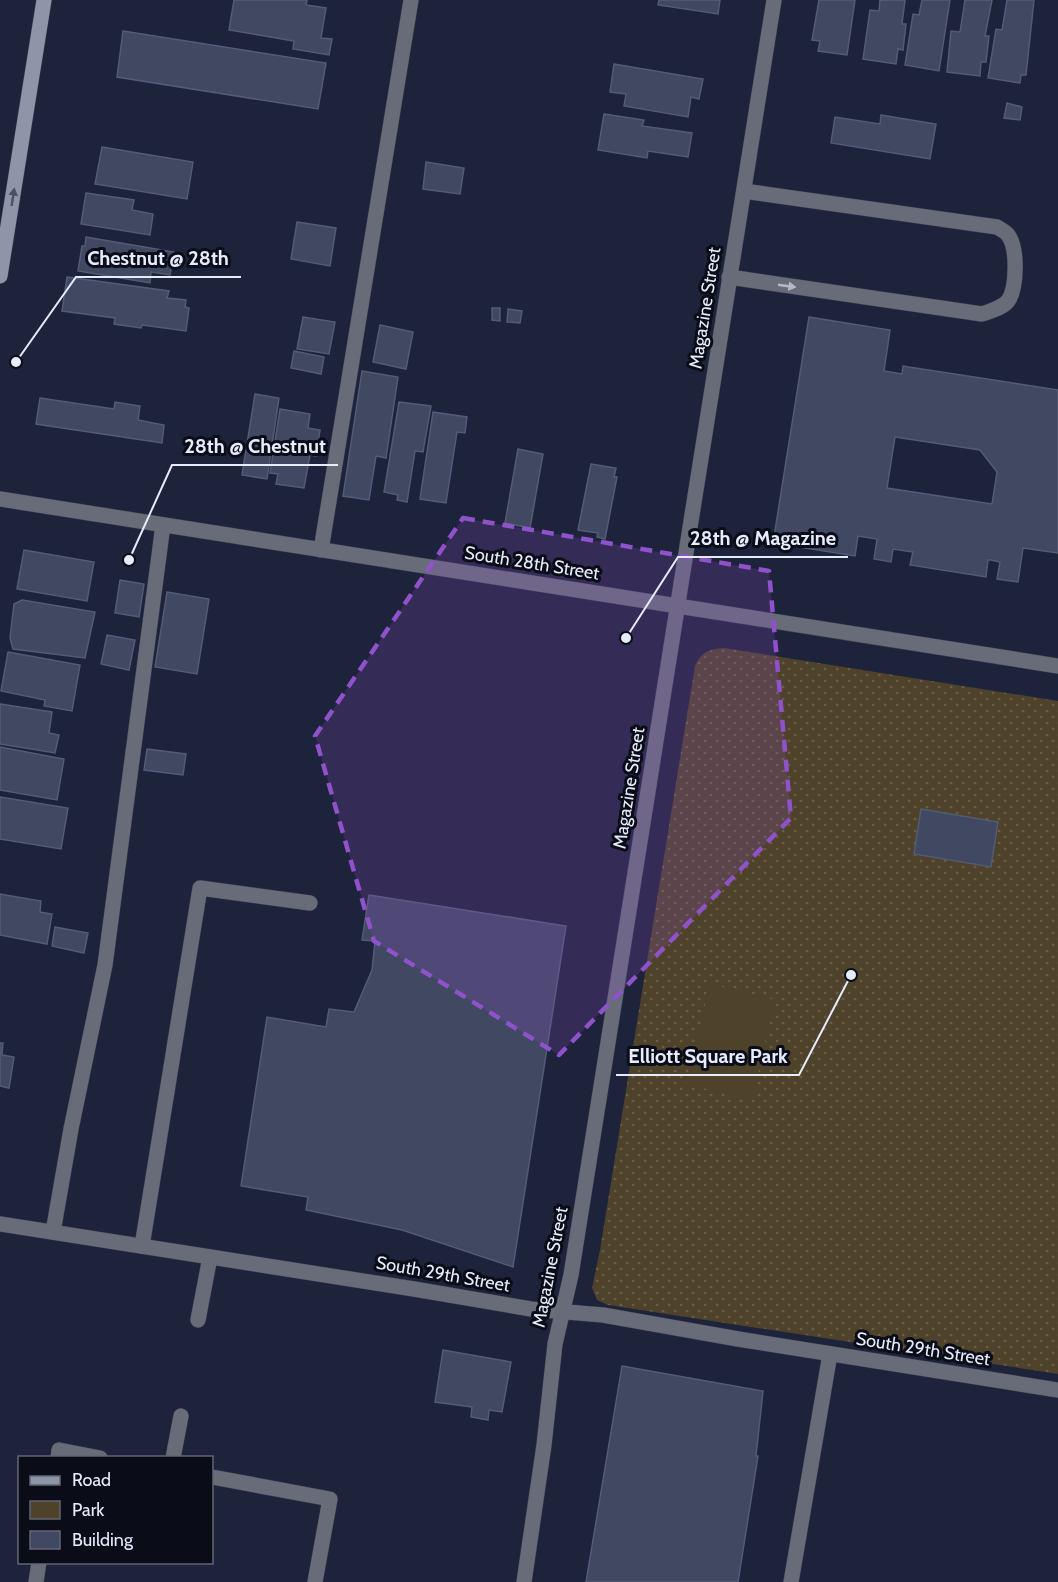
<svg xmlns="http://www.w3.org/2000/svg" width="1058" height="1582" viewBox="0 0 1058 1582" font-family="Cabin,sans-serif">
<defs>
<pattern id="green-dots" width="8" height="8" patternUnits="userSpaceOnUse" patternTransform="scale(1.5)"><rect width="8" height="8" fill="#4e422a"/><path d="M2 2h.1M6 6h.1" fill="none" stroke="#685d4a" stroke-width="1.8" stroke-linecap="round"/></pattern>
</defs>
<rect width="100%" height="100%" fill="#1d233a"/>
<!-- green -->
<path fill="url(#green-dots)" d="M724,648L1058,701V1374L608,1305L597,1300L592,1288L600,1250L695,666C701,653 708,649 724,648Z"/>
<!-- pitch -->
<path fill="#4e422a" d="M710,984L775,1000L752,1100L686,1084Z"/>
<!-- building -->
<path fill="#404862" stroke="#535b76" stroke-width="1.5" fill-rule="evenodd" d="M234,0H307L306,5L326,8L321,38L332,39L329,55L293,49L294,41L229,30Z
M659,0H720L718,14L658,5Z
M819,0H855L847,55L818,51L820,41L812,40Z
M880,0H905L902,24H906L903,50L898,49L896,64L863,59L870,10L879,11Z
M922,0H950L939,71L905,65L913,14L919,15Z
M965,0H992L985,36H989L986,62H981L980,76L947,72L951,31L960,32Z
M1007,0H1034L1026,75H1021L1020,83L988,78L996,29L1002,30Z
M123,31L326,63L318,109L117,77Z
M614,64L703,79L699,99L691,97L688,117L624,106L626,94L610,92Z
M1007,103L1022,107L1020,120L1004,118Z
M604,114L644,120L642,126L692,133L688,157L648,151L647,158L598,150Z
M881,115L936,124L930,159L831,143L835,117L880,124Z
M102,147L193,162L187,199L95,184Z
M426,162L464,168L460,194L423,189Z
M86,193L134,200L132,210L153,214L150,235L81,224Z
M297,222L336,228L330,266L291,259Z
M86,237L174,252L170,275L151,272L150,283L78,271L82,246H85Z
M67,277L169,291L167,298L186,300L185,307L189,308L186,331L142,325L141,328L114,324L115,318L62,311Z
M492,308H500V321L492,320Z
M508,309L522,311L520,323L507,322Z
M303,317L335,322L329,354L297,349Z
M809,317L890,330L884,371L902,374L903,366L1058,390V553L1023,548L1018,582L997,579L1000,562L991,560H988L986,577L910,565L913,552L893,549L891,562L874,559L877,539L858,536L855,556L773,543ZM895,437L980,450L997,472L992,504L887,488Z
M380,325L413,332L406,369L373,362Z
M294,351L324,357L321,374L291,368Z
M362,371L398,377L386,458L376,456L369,500L343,496Z
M255,394L279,398L267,479L242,475Z
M40,398L114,409L115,402L140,406L138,420L164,425L162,443L36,424Z
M399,402L431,406L423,452L415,451L407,502L397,500L398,495L384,492Z
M280,409L310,414L308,428L320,430L316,456L310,455L304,488L276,484L278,474L270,473Z
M433,412L467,417L465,433L457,432L446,503L420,499Z
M518,449L543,454L530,528L505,523Z
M591,464L616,468L614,477H617L605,539L597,537L598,533L578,530Z
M24,550L94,562L87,601L17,589Z
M120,580L144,584L139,617L115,613Z
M167,592L209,599L197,674L155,667Z
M22,600L95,612L85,658L13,649L10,638L14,604Z
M107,635L135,640L129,670L101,664Z
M8,652L80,665L72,711L44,706L45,700L1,691Z
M0,704L52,712L49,733L59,735L55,753L0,744Z
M0,747L64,759L57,800L0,790Z
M147,749L186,754L183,775L144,770Z
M0,797L68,808L61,849L0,839Z
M921,809L998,822L991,867L914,854Z
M0,894L41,901L40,912L52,914L47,944L0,935Z
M369,895L566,926L513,1267L402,1230L306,1210L308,1197L241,1186L267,1017L326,1027L329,1009L354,1012L372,970L375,941L362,940Z
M55,927L88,933L84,953L52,946Z
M0,1043H3L2,1055L14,1057L9,1088L0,1086Z
M443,1350L511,1362L502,1412L489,1410L488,1420L471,1417L472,1407L435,1402Z
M622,1366L763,1391L756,1456H758L738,1582H586Z"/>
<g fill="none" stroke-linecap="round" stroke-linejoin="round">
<!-- lane casing -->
<g stroke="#393f55" stroke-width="16">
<path id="lane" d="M729,277L982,314C991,311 1002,308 1008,301C1017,288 1018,248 1008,235C1006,232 1000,229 997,227L744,191
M53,1232L71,1129L105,965L163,525
M142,1246L200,888L310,903
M198,1320L210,1257
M58,1458L59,1450L100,1458
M173,1458L181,1416
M212,1477L330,1499L315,1582
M36,1582L39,1562
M791,1582L830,1354"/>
</g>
<!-- street casing -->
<g stroke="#393f55" stroke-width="16">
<path id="street" d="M0,499L1058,666
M321,550L411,0
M0,1224L414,1289L531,1309L603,1315L738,1339L1058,1390
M524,1582L544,1445L555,1344L571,1275L774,0"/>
</g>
<!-- secondary casing -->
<g stroke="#393f55" stroke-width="16">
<path id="secondary" d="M0,276L44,0"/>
</g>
<!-- lane -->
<use href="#lane" stroke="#686c78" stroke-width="15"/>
<!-- street -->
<use href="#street" stroke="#686c78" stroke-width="15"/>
<!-- secondary -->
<use href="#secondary" stroke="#8e95a8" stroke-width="15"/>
</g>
<!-- one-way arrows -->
<defs><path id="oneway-solid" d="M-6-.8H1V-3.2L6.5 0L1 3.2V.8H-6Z" transform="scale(1.5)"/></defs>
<use fill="#4c5160" href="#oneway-solid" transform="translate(13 197) rotate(-81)"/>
<use fill="#b4b9c7" href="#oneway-solid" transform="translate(787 286) rotate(8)"/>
<!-- marked area -->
<path fill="#9052cb" fill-opacity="0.2" stroke="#9052cb" stroke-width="4.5" stroke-dasharray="12 8" stroke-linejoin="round" d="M463,518L769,571L791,818L559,1055L374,941L315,736Z"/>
<g text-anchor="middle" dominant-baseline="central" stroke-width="6" stroke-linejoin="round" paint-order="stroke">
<!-- street labels -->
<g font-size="18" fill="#e6ecfc" stroke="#0a0d18">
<text transform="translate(705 308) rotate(-81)">Magazine Street</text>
<text transform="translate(532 563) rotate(9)">South 28th Street</text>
<text transform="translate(629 788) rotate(-81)">Magazine Street</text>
<text transform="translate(550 1267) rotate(-79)">Magazine Street</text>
<text transform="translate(443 1274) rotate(10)">South 29th Street</text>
<text transform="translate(923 1349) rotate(9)">South 29th Street</text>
</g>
</g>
<!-- callouts -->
<path fill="none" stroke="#e6ecfc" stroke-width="2" d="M16 362L76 277H241M129 560L172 465H338M626 638L678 557H848M851 975L799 1075H616"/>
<g fill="#e6ecfc" stroke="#0a0d18" stroke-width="2">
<circle cx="16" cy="362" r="6"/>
<circle cx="129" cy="560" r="6"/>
<circle cx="626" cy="638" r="6"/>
<circle cx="851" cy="975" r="6"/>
</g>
<g font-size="20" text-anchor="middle" font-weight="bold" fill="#e6ecfc" stroke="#0a0d18" stroke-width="6" stroke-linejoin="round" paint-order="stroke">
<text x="158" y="265">Chestnut @ 28th</text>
<text x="255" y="453">28th @ Chestnut</text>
<text x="763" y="545">28th @ Magazine</text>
<text x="708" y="1063">Elliott Square Park</text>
</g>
<!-- legend -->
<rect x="18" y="1456" width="195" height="108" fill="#0a0d18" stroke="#626673" stroke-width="1.5"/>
<rect x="30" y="1476" width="30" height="9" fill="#8e95a8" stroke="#626673" stroke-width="1.5"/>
<text x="72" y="1486" font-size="18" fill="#e6ecfc">Road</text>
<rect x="30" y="1501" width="30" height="18" fill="#4e422a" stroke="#626673" stroke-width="1.5"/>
<text x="72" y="1516" font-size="18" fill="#e6ecfc">Park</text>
<rect x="30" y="1531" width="30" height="18" fill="#404862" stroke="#626673" stroke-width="1.5"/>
<text x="72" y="1546" font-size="18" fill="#e6ecfc">Building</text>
</svg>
